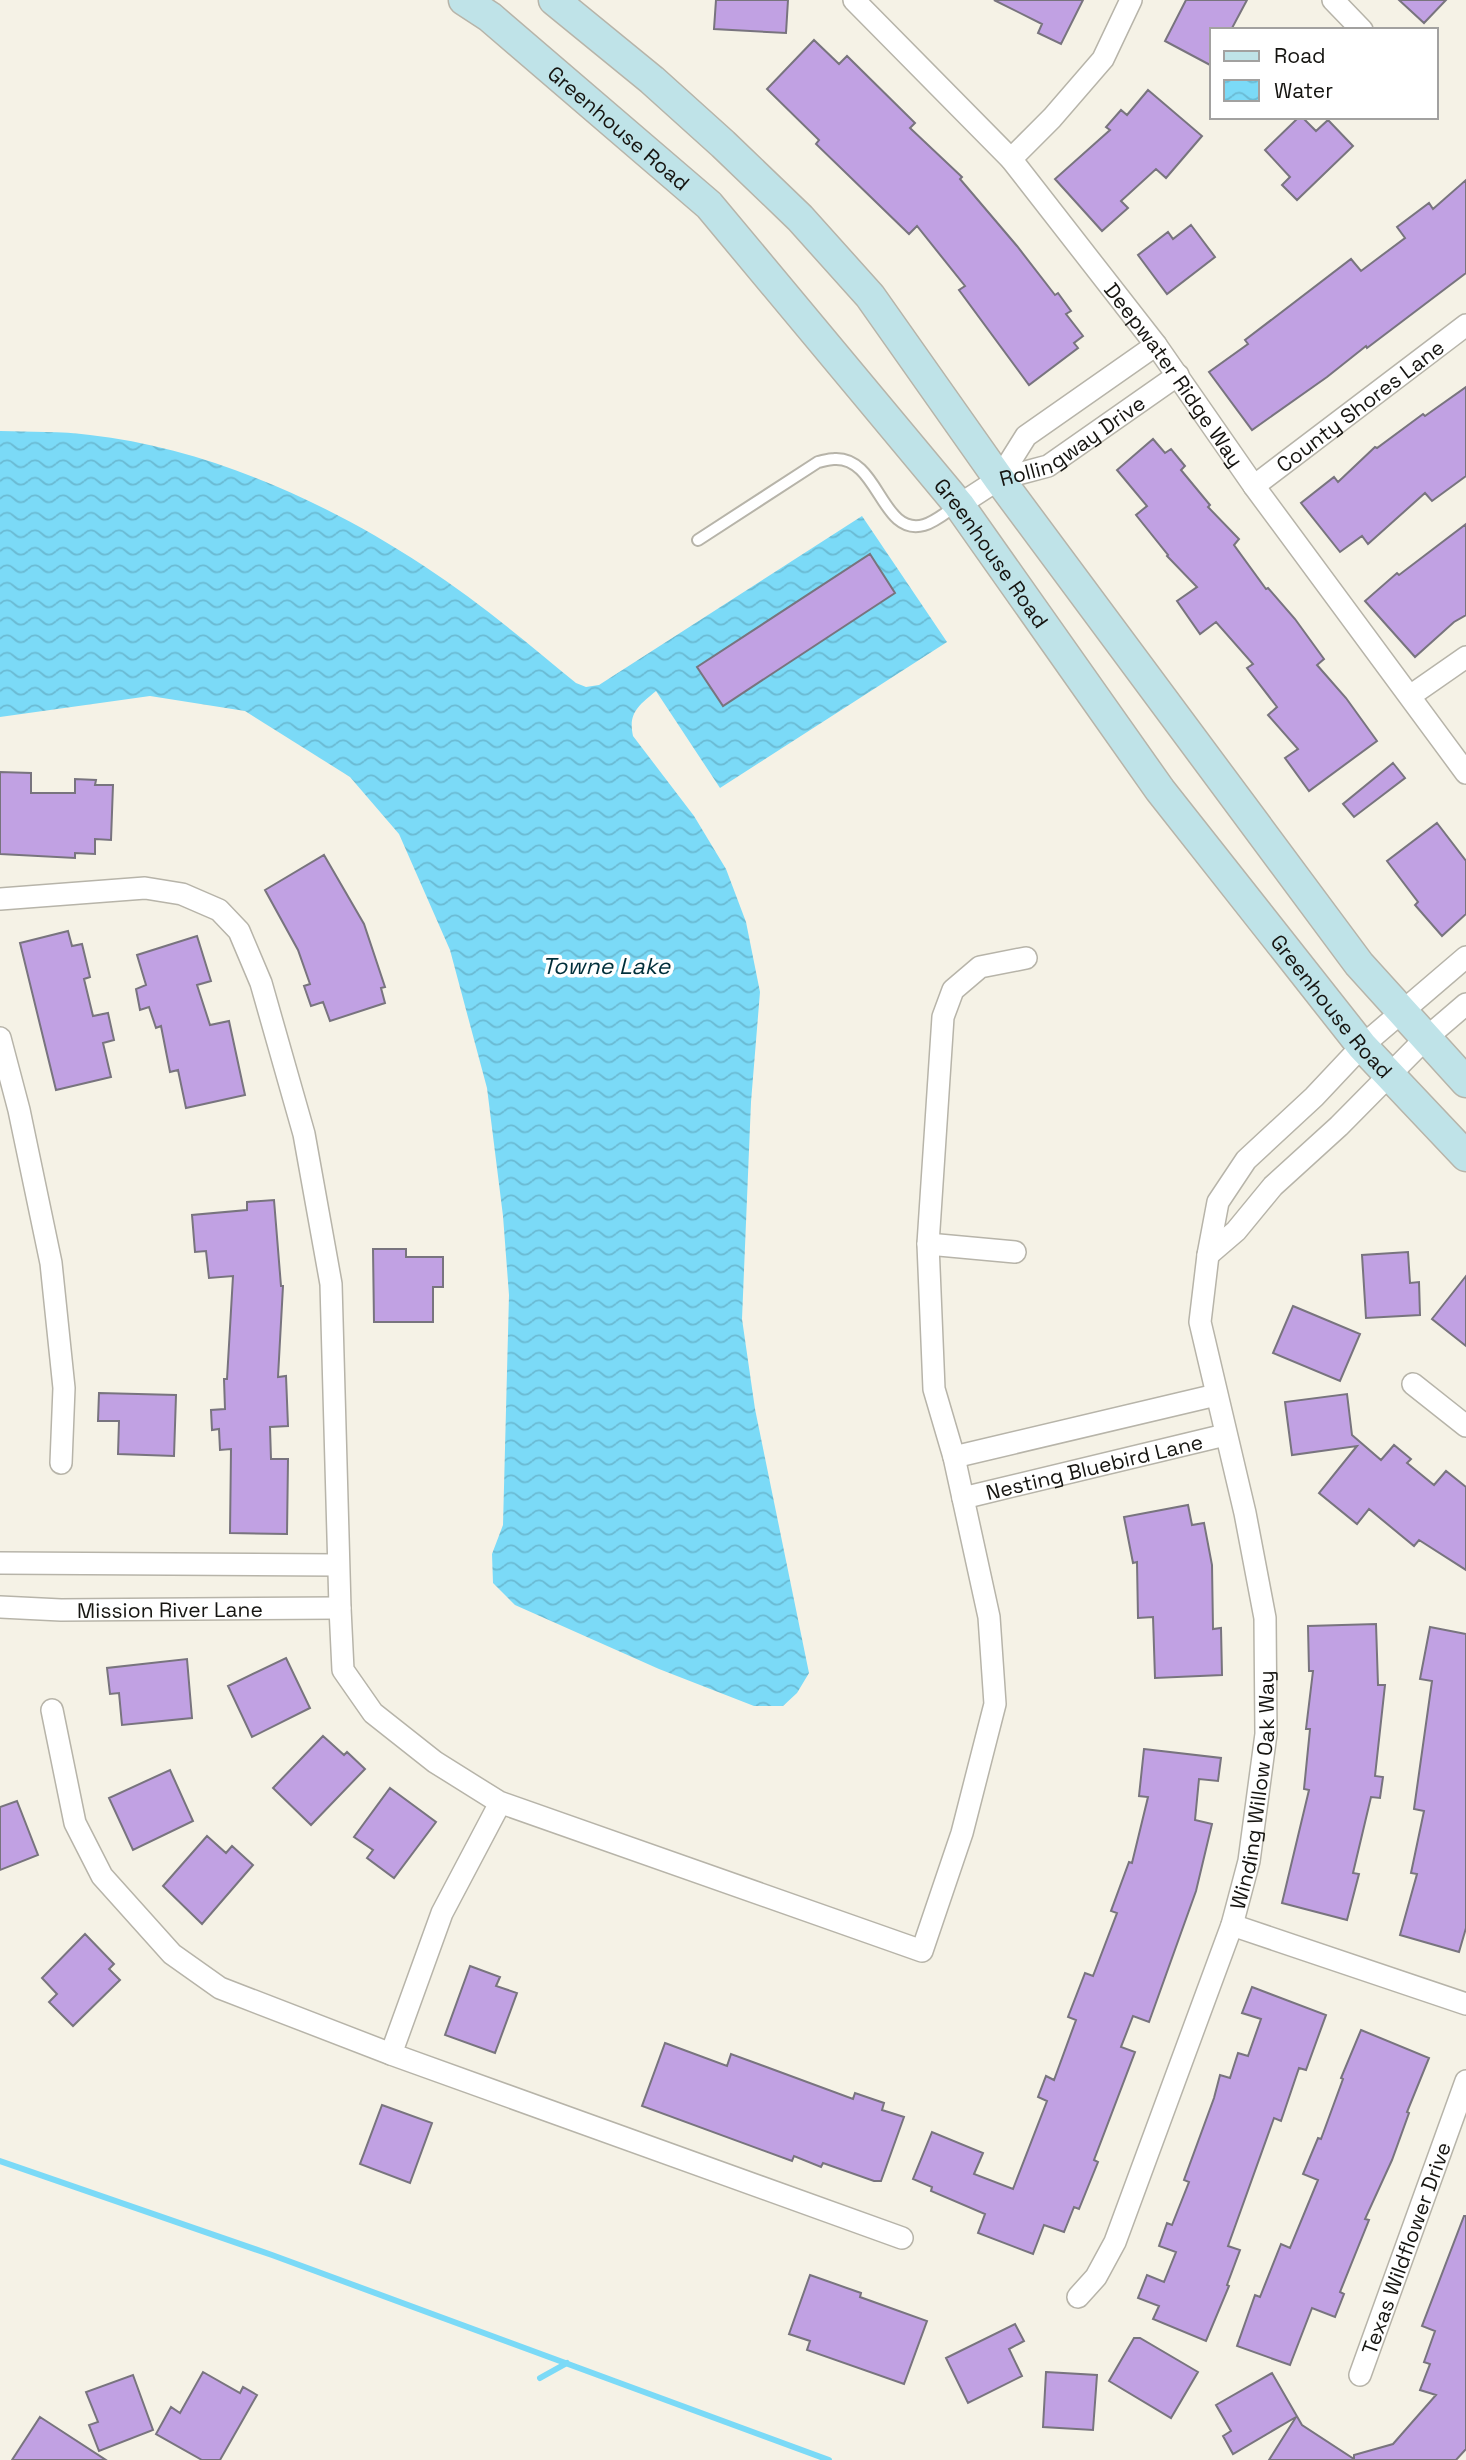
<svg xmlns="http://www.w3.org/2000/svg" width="1466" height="2460" viewBox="0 0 1466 2460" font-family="'Space Grotesk',sans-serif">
<defs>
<pattern id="water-waves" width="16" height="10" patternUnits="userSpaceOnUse" patternTransform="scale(1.75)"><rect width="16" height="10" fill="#7bdaf7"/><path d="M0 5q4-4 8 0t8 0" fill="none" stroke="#6abad3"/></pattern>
</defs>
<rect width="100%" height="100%" fill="#f5f2e6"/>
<!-- water -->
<path fill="url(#water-waves)" d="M0,431C30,432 61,431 90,435C207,448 327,502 424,566C478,601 527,643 576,683L586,687L599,685L862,516L947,642L720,788L656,691C638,706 628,713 633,736L694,816L726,869L746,922L760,992L751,1102L742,1319L755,1409L809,1673L797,1693L783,1706H754L659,1669L515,1605L493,1583L492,1554L503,1525L509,1295L503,1216L487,1088L450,950L399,834L350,777L245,711L150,696L0,717Z"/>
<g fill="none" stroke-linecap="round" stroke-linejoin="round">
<!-- stream -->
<path stroke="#7bdaf7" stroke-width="6" d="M0,2161L272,2255L829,2460
M540,2378L567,2363"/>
</g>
<!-- building -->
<path fill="#c1a1e3" stroke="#78747e" stroke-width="2" d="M716,0H788L786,33L714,29Z
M994,0H1083L1061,44L1038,33L1042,24Z
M1186,0H1247L1231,30H1212V66L1165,41Z
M1399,0H1446L1424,23Z
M814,40L839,64L847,56L915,123L910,128L962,177L960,179L1017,246L1055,295L1058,293L1071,311L1066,314L1083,336L1074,343L1078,348L1029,385L959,290L965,286L917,226L909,234L816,144L819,140L767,89Z
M1148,90L1202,136L1166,178L1156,169L1121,201L1128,208L1102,231L1055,179L1110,130L1106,127L1121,110L1127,115Z
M1299,117H1302L1316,131L1328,120L1353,146L1297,200L1282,185L1290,177L1265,150Z
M1466,180V273L1367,348L1366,346L1327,377L1252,430L1209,372L1248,344L1245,340L1351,259L1361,271L1405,238L1397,227L1429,203L1433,209Z
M1191,225L1215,257L1167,294L1138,255L1168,232L1173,239Z
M1466,387V476L1432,501L1425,493L1368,544L1362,536L1340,552L1301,503L1334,477L1338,482L1375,447L1377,448L1423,414L1425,416Z
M1153,439L1165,453L1171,449L1185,466L1181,470L1210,505L1208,507L1239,539L1234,545L1266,589L1268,588L1295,619L1324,659L1317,665L1346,698L1377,741L1309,791L1285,758L1298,749L1268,715L1277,707L1247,668L1253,664L1216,622L1200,634L1177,601L1197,587L1167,556L1168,555L1136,515L1147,506L1117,470Z
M1466,524V615L1454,622L1415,657L1365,601L1397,573L1399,575Z
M870,554L895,593L723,706L697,667Z
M1393,763L1405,778L1354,817L1343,804Z
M0,772L31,773V793H75V779L96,780L95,785H113L111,840L95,839V854L75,853V858L0,854Z
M1437,823L1466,861V914L1442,936L1415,905L1418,902L1387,861Z
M324,855L364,924L385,987L381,988L385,1003L330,1021L323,1002L311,1006L304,986L310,984L298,950L265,890Z
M68,931L72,946L82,944L90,977L84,979L93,1016L108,1013L114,1040L103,1043L111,1077L56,1090L20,943Z
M197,936L211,981L197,985L210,1025L229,1021L245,1095L186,1108L178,1070L170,1072L161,1026L156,1028L149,1007L140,1010L136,989L146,985L137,955Z
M274,1200L281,1286H283L278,1377L286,1376L288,1426L270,1427L271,1459H288L287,1534L230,1533L231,1449L220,1450L219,1429L212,1430L211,1410L225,1409L224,1379H227L233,1276L209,1278L206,1251L195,1252L192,1215L247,1210V1202Z
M373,1249H406V1257H443V1287H433V1322H374Z
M1408,1252L1410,1283L1419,1282L1420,1315L1366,1318L1362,1255Z
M1466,1276V1346L1432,1319Z
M1293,1306L1360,1334L1340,1381L1273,1353Z
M99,1393L176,1395L174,1456L118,1454L119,1421H98Z
M1347,1394L1352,1435L1381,1460L1394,1445L1411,1459L1407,1463L1434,1485L1446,1471L1466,1487V1570L1419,1540L1414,1546L1369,1509L1357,1524L1319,1493L1357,1446L1292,1455L1285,1402Z
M1188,1505L1192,1525L1204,1523L1212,1565L1213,1629L1221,1628L1222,1675L1155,1678L1153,1617L1138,1618L1137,1562L1133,1563L1124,1517Z
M1376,1624L1378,1685H1385L1375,1776L1383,1777L1380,1798L1371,1797L1353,1873L1359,1874L1347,1920L1282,1903L1309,1790L1304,1789L1310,1729H1306L1313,1671H1309L1308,1626Z
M1430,1627L1466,1634V1928L1459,1952L1400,1935L1417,1874L1411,1873L1424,1811L1414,1809L1432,1681L1420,1679Z
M286,1658L310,1708L252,1737L228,1686Z
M187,1659L192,1718L122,1725L119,1693L110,1694L107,1668Z
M323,1736L344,1755L347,1752L365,1769L311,1825L273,1788Z
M1144,1749L1221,1758L1218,1781L1199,1779L1195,1820L1212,1824L1196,1891L1149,2022L1133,2016L1121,2047L1135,2052L1094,2160L1098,2162L1079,2209L1074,2207L1064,2232L1044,2225L1033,2254L978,2233L985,2214L931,2191L932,2187L913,2179L932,2132L983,2153L974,2174L1013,2189L1047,2101L1038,2097L1046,2076L1054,2080L1076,2020L1068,2017L1085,1973L1093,1976L1117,1913L1111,1911L1129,1862L1132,1863L1148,1797L1139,1796Z
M170,1770L193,1821L133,1850L109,1798Z
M390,1788L436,1822L394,1878L367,1858L373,1850L354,1837Z
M17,1801L38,1855L0,1870V1807Z
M207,1836L226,1853L232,1846L253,1865L202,1924L163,1886Z
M85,1934L114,1964L109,1969L120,1980L73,2026L49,2002L57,1994L42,1978Z
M470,1966L500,1977L496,1986L517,1993L495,2053L445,2035Z
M1252,1987L1326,2015L1306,2070L1299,2068L1281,2121L1274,2118L1228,2246L1240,2250L1227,2285L1229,2286L1206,2341L1153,2319L1159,2306L1138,2298L1147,2275L1164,2282L1176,2252L1159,2246L1167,2223L1172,2225L1189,2182L1184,2180L1214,2098L1220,2075L1230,2078L1238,2053L1248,2056L1261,2019L1242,2013Z
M1361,2030L1429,2058L1407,2112L1409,2113L1392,2160L1365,2219L1369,2220L1340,2292L1344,2294L1335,2317L1312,2308L1290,2365L1237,2346L1255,2295L1260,2297L1281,2244L1290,2248L1318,2180L1303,2174L1318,2138L1321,2139L1343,2079L1341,2078Z
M665,2043L727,2066L731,2054L853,2099L855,2093L884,2103L882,2110L904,2117L881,2181H874L823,2163L821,2167L794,2156L792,2161L642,2106Z
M382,2105L432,2123L410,2183L360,2164Z
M1464,2216H1466V2449L1456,2460H1269L1296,2417L1233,2454L1223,2436L1231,2431L1216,2405L1272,2373L1302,2425L1354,2459V2455L1393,2444L1436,2395L1420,2390L1430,2364L1424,2362L1435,2331L1422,2326Z
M810,2275L861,2293L860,2297L927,2321L904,2384L807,2350L810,2341L789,2334Z
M1015,2324L1024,2341L1009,2349L1022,2376L968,2403L946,2358Z
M1134,2338H1140L1198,2372L1171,2418L1109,2381Z
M203,2372L240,2393L243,2387L257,2395L220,2460H202L156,2434L171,2407L180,2413Z
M1046,2372L1097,2375L1093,2430L1043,2427Z
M133,2375L153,2430L99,2451L89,2425L98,2422L86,2392Z
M40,2417L106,2460H12Z"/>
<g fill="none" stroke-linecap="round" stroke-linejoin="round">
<!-- lane casing -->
<g stroke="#b7b4a9" stroke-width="14">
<path id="lane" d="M698,540L818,462C823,461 829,459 834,459C879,456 881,537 924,525C935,522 948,511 957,505"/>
</g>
<!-- street casing -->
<g stroke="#b7b4a9" stroke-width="24">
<g id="street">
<path id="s1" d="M854,0L1011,159L1156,345L1254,486L1466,773"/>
<path d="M1333,0L1362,30"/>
<path d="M1011,159L1052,118L1103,59L1131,0"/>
<path d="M999,479L1026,436L1156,345"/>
<path id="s2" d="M1254,486L1466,325"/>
<path id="s3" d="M959,505L999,479L1048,466L1178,375"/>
<path d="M1410,696L1466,657"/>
<path d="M0,899L145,888L182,894L219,910L239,931L261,983L304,1134L331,1284L340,1608L343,1670L373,1713L435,1762L499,1802L922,1951L962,1833L995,1704L989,1617L954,1457L934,1389L928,1244L943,1017L953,990L980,967L1026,958"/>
<path d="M0,1038L19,1110L51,1263L64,1388L61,1463"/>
<path d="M928,1244L1015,1252"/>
<path d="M1208,1255L1236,1231L1273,1186L1339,1126L1425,1039L1466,1004"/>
<path d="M1413,1384L1466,1426"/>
<path d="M954,1457L1216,1395"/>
<path id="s4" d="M963,1498L1225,1435"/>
<path d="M0,1563L338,1565"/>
<path id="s5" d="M0,1607L61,1610L340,1608"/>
<path d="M52,1710L75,1823L102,1876L172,1954L220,1988L391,2054"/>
<path d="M500,1803L442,1913L391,2054L902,2238"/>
<path d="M1232,1925L1466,2004"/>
<path id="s6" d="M1078,2297L1096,2277L1115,2242L1232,1925L1249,1861L1266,1734L1265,1618L1245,1513L1200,1322L1208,1255L1218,1202L1246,1160L1314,1097L1362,1046L1466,957"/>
<path id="s7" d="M1360,2375L1466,2081"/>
</g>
</g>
<!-- secondary casing -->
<g stroke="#b7b4a9" stroke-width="33">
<g id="secondary">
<path id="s8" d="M464,0L490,17L709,205L959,505L1160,790L1362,1046L1466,1156"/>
<path d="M554,0L652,80L723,144L800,218L870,296L999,479L1359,964L1466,1082"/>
</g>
</g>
<!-- lane -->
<use href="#lane" stroke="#fff" stroke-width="10"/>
<!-- street -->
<use href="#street" stroke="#fff" stroke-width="21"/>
<!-- secondary -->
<use href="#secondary" stroke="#bfe3e8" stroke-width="30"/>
</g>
<g text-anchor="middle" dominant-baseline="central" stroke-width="7" stroke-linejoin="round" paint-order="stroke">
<!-- street labels -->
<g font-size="21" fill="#161511" stroke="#fff">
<text stroke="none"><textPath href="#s8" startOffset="201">Greenhouse Road</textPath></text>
<text stroke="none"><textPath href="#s1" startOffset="494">Deepwater Ridge Way</textPath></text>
<text stroke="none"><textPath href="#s2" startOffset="133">County Shores Lane</textPath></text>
<text stroke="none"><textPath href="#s3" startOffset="131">Rollingway Drive</textPath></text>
<text stroke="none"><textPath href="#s8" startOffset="768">Greenhouse Road</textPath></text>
<text stroke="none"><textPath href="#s8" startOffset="1335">Greenhouse Road</textPath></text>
<text stroke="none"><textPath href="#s4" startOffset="135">Nesting Bluebird Lane</textPath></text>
<text stroke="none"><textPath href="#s5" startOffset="170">Mission River Lane</textPath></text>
<text stroke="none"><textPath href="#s6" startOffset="542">Winding Willow Oak Way</textPath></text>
<text stroke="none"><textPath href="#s7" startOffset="135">Texas Wildflower Drive</textPath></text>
</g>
<!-- water labels -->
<g font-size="23" font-style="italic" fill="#002f3a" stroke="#fff">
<text x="606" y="966">Towne Lake</text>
</g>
</g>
<!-- legend -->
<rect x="1210" y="28" width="228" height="91" fill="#ffffff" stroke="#a2a1a0" stroke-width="2"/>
<rect x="1224" y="51" width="35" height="10" fill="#bfe3e8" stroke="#a2a1a0" stroke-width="2"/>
<text x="1274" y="63" font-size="21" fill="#161511">Road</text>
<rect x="1224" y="80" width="35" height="21" fill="url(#water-waves)" stroke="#a2a1a0" stroke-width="2"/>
<text x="1274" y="98" font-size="21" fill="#161511">Water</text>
</svg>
